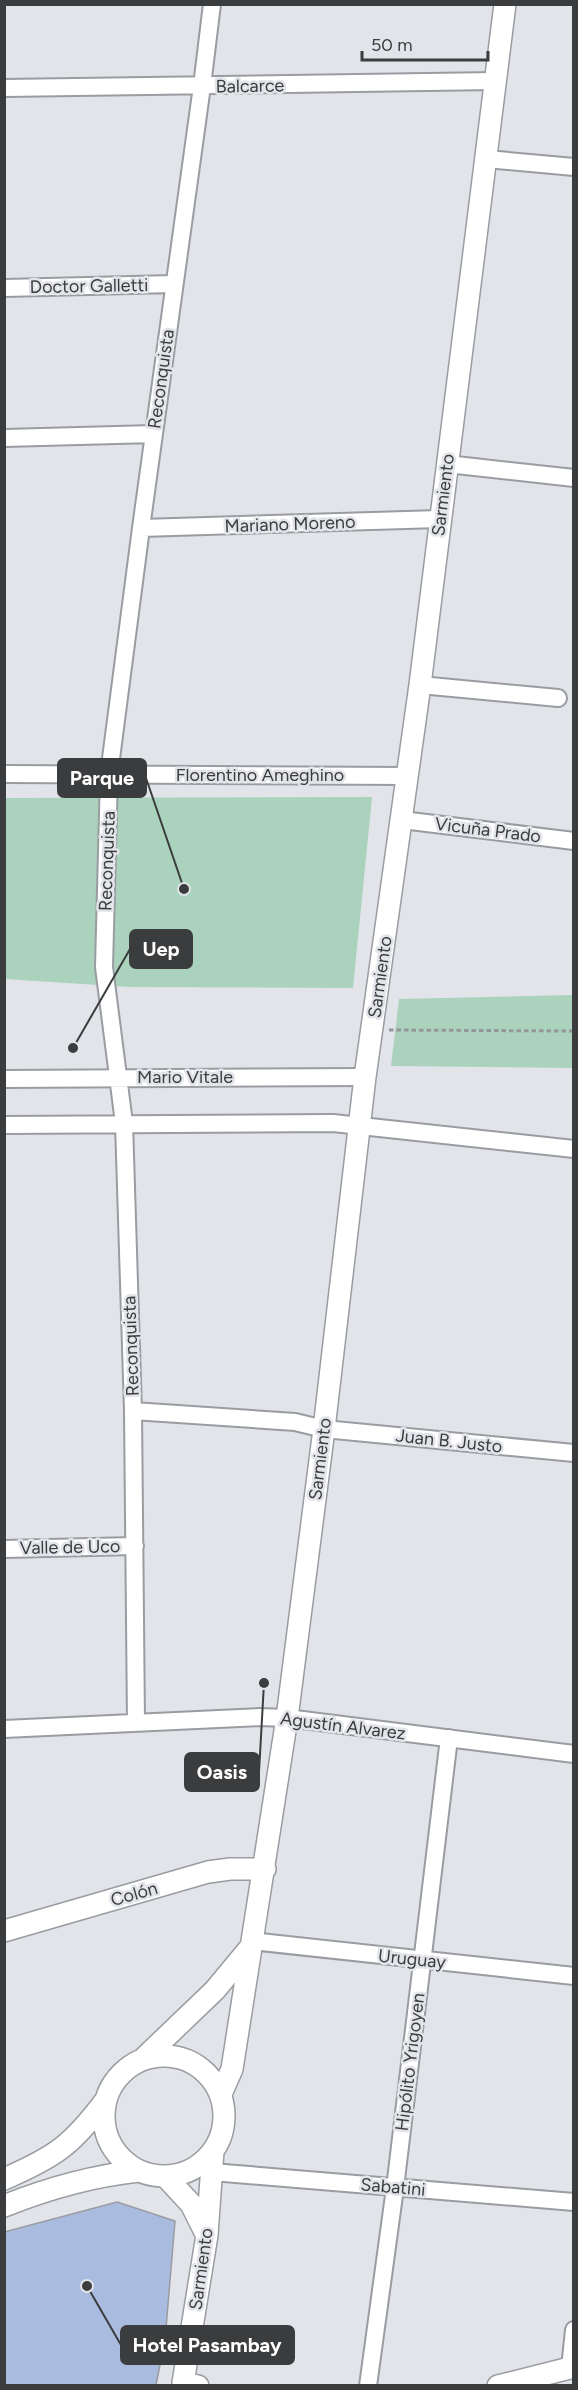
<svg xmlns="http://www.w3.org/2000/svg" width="578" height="2390" viewBox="0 0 578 2390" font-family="Figtree,sans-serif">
<rect width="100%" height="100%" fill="#e2e4e9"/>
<!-- green -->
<path fill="#aad2bc" d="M372,797L353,988L129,987L5,979V798Z
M573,995V1068L391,1066L399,999Z"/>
<!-- building -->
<path fill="#a9bce0" stroke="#999ba0" stroke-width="1.5" d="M117,2202L175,2221L165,2340L156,2385H4V2232Z"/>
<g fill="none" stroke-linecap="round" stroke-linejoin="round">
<!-- minor casing -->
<g stroke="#999ca0" stroke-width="20">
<path id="minor" d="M4,88L496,81
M487,159L574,167
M4,288L174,284
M4,438L154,434
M447,464L574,478
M141,528L440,519
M420,685L558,698
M4,774L408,776
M402,820L574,841
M4,1079L365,1077
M4,1125L333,1123L574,1149
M133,1411L295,1422L324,1429L574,1453
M4,1549L135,1546
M136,1723L133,1411L124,1123L104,967L109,774L141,528L202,86L212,4
M4,1729L259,1717L287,1718L574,1754
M251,1941L574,1976
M212,2172L574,2202
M570,2368L574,2330
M368,2386L395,2188L449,1738"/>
</g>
<!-- tertiary casing -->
<g stroke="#999ca0" stroke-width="24">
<path id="tertiary" d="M4,1931L208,1872L230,1869H265
M104 2116a60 60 0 1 1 120 0a60 60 0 1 1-120 0Z
M142,2060L215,1990L249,1949
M221,2094L232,2069L287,1718L324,1429L365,1077L420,685L505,4
M166,2177L191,2204L206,2234
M4,2179C55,2157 72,2145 105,2101
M4,2206C49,2188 91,2176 139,2171
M198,2386L183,2383L207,2235L213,2151
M498,2386L574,2367"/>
</g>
<!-- path -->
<path stroke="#949699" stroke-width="3" stroke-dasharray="4.5 3" stroke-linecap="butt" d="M389,1030L574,1031"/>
<!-- minor -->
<use href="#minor" stroke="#fff" stroke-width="16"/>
<!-- tertiary -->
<use href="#tertiary" stroke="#fff" stroke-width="21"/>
</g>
<g text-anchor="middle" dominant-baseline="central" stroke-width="5" stroke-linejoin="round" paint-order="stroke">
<!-- street labels -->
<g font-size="18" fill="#3b3c3e" stroke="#e2e4e9">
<text transform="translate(250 86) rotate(-1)">Balcarce</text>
<text transform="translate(89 286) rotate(-1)">Doctor Galletti</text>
<text transform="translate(161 379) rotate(-82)">Reconquista</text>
<text transform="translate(443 495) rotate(-83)">Sarmiento</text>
<text transform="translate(290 524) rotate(-2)">Mariano Moreno</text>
<text x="260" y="775">Florentino Ameghino</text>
<text transform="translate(488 830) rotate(7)">Vicuña Prado</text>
<text transform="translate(107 861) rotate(-88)">Reconquista</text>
<text transform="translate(380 977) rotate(-82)">Sarmiento</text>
<text x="185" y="1077">Mario Vitale</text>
<text transform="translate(131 1346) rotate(-92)">Reconquista</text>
<text transform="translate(449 1441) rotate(6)">Juan B. Justo</text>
<text transform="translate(320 1459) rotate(-83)">Sarmiento</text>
<text transform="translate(70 1547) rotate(-1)">Valle de Uco</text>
<text transform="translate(343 1726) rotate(7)">Agustín Alvarez</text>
<text transform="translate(134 1894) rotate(-16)">Colón</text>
<text transform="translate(412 1959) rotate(6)">Uruguay</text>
<text transform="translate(410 2062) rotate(-83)">Hipólito Yrigoyen</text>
<text transform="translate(393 2187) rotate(5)">Sabatini</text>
<text transform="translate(201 2269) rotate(-82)">Sarmiento</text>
</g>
</g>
<!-- callouts -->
<path fill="none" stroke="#3b3c3e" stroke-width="2" d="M184 889L146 778M73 1048L130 949M264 1683L259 1772M87 2286L121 2345"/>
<g fill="#3b3c3e" stroke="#e2e4e9" stroke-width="2">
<circle cx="184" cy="889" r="6"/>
<circle cx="73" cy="1048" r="6"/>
<circle cx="264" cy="1683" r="6"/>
<circle cx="87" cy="2286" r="6"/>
</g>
<g fill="#3b3c3e" stroke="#3b3c3e" stroke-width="2">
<rect x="58" y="759" width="88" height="38" rx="6"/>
<rect x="130" y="930" width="62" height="38" rx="6"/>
<rect x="185" y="1753" width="74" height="38" rx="6"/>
<rect x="121" y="2326" width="173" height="38" rx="6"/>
</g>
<g font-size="20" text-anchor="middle" font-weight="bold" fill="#fff">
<text x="102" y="785">Parque</text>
<text x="161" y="956">Uep</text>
<text x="222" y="1779">Oasis</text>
<text x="207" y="2352">Hotel Pasambay</text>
</g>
<!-- border -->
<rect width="578" height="2390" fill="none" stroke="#3b3c3e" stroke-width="12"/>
<!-- scale -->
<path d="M362 51v9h126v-9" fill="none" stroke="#3b3c3e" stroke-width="3"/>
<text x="371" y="51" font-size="18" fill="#3b3c3e" stroke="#e2e4e9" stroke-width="4.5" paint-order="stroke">50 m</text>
</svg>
